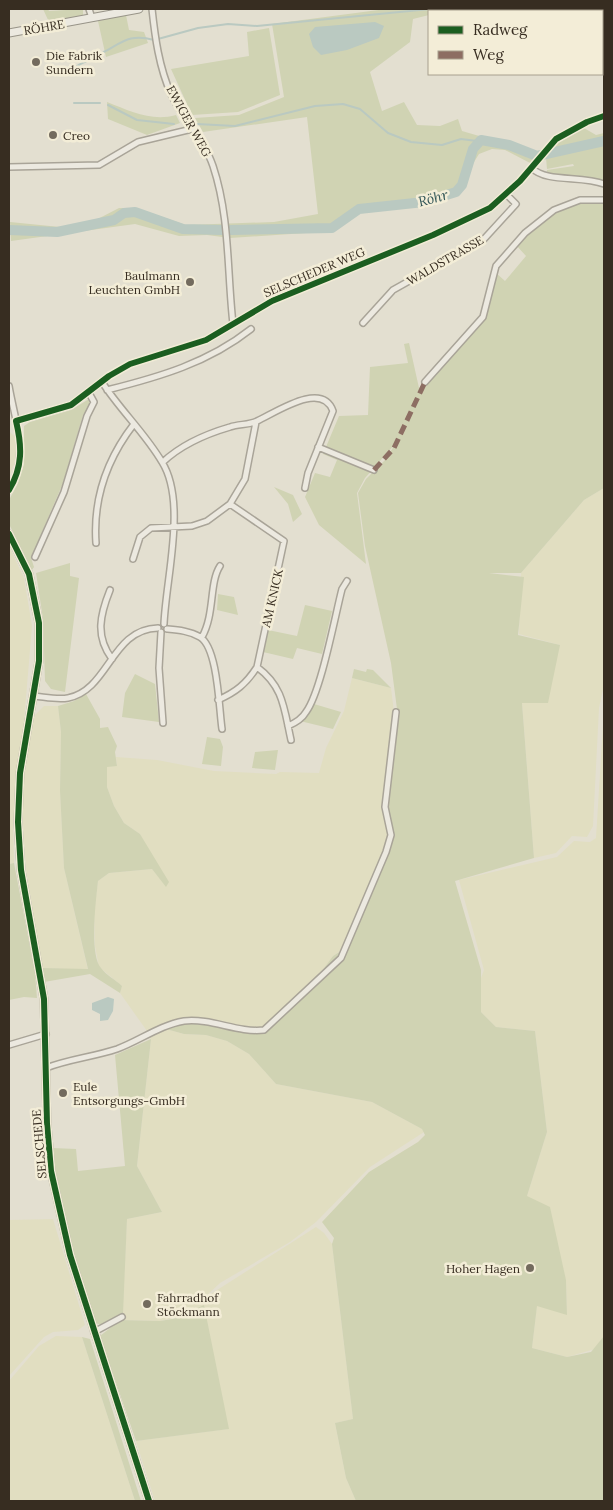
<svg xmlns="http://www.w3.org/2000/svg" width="613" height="1510" viewBox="0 0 613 1510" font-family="Lora,serif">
<rect width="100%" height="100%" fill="#e3dfd0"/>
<!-- farmland -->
<path fill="#e1dec1" d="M9,431L16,438L17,457L9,477Z
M604,488V685L599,708L593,826L587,837L572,836L556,853L534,858L522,702L560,645L519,634L521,573L584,500Z
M9,546L24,578L32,626L20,769L35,715L44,706H58L61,732L60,791L64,868L88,970L42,968L26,869L20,777L13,822L14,863L9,864Z
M352,678L391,688L394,712L389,835L385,852L344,948L333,956L316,979L264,1029L253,1031L207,1019L184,1020L147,1031L120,993L122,986L99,967L95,946L94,912L98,881L109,873L152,869L166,886L140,834L124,823L114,806L107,787V766H117L116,757L157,760L214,771L276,774L280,772L319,773L326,748L344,711Z
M604,709V1338L595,1349L567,1357L532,1348L537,1305L567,1314L566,1280L527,1196L547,1132L535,1031L496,1027L481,1012L480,981L484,970L459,880L557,857L574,841L590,842L596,838Z
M166,1029L184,1034L206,1035L227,1041L249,1054L276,1084L372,1102L422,1129L424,1132L370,1167L316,1222L290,1242L220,1283L203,1299L316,1227L324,1233L332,1244L353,1419L335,1423L346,1478L356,1501H155L136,1441L228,1429L204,1306L178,1317L160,1321L122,1320L127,1219L162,1212L137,1166L151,1039L149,1036Z
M53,1219L85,1325L78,1330L53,1332L44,1337L9,1376V1220Z
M56,1336L82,1337L135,1501H9V1381L39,1346Z"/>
<!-- green -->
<path fill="#d0d3b3" d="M43,9H48L49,11L83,9V15L49,22Z
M386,9H463L429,11V15L413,19L410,42L370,72L382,111L404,102L417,125L440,126L458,119L462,131L538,153L530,163L505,150L492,149L479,154L457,189L425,208L422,205L360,212L335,231L230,238L207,235L179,236L135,224L11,241L10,222L60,227L86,225L119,208H136L186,225L274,222L318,214L307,117L203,132L195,118L239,115L284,97L272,24Z
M126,15L129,30L144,32L148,43L106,57L98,21Z
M269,28L280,95L238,112L192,115L171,69L249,56L247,32Z
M107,102C130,111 152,122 176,115L180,123L147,135L108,119Z
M584,128L596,135L604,133V183L578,176H547V170L574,166L573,164L547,169L546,158L557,144Z
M581,202H604V488L584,500L521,573H489L524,577L518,635L560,645L548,703H522L534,858L455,881L481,970V1012L496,1027L535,1031L547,1132L527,1196L550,1207L566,1280L567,1315L537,1306L532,1348L567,1357L591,1352L604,1336V1501H356L346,1478L335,1423L353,1419L332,1244L334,1238L322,1222L369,1172L418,1142L425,1135L422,1129L372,1102L276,1084L249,1054L227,1041L206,1035L184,1034L166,1029C198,1012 231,1034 264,1032L316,979L333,956L350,945L393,838L387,806L397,709L391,663L365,546L358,493L366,479L385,460L396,443L365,478L357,493L366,564L319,525L305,497L315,473L330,477L337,460L323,454L339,416L368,415L370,367L408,363L404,344L409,343L419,388L484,319L495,272L505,281L526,256L516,245L545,218Z
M89,399L91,403L83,415L63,483L31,558L34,567L32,570L9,524V500L18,483L24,464V426L30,422L71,410Z
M274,487L293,495L302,514L293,522L288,504Z
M70,563V576L79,578L65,692L51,689L45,681L43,619L36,573Z
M218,594L234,597L238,615L217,610Z
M305,605L332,611L322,654L297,648L293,659L263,652L268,630L297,636Z
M354,669L366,672L367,669L373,670L391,688L352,678Z
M135,674L155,684L159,722L122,717L125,693Z
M86,694L100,719V728L108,727L117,746L115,752L117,766L107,767V787L114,806L124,823L140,834L169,882L166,887L152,869L109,873L98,881C96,900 89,954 101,968C106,975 116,980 122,986L120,993L90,974L44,982L42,968L88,969L64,868L60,791L61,732L58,706L74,701Z
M314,704L341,712L333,729L300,721Z
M207,737L220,739L223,747L221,766L202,764Z
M278,750L275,770L252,768L255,752Z
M14,863L35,973L37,998L24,997L9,1000V864Z
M151,1039L137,1166L162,1212L127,1219L123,1314L101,1325L93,1322C76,1265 58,1208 52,1148L76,1149L78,1171L125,1166L115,1055Z
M204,1305L229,1429L136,1441L100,1336L120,1320L160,1321L178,1318Z
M82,1337L90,1339L141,1501H135Z"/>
<!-- water -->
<path fill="#bac9c1" d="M375,22L384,26L379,38L347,50L321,55L313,47L309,34L315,27Z
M108,997L114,999L113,1011L108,1020L100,1021V1014L92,1010V1003Z"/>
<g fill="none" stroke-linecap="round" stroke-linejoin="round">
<!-- stream -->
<path stroke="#bac9c1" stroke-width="2" d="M158,39L198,28L228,24L257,26L430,9
M77,66C85,61 94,58 102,53C122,43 129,33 154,40
M74,103H100
M108,105L137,120L174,124
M197,124L235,126L315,106L343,104L360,109L388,133L411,142L442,145L461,139L477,141"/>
<!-- river -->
<path stroke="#bac9c1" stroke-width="10" d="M9,230L57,232L114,220L124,213L135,212L183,229L222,230
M231,230L332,228L359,209L424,202L456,192L462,185L473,149L481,140L509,145L537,156L604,141"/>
<!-- street casing -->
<g stroke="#a9a498" stroke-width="8">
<path id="street" d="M89,9L92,18
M152,9C155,37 159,67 171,94C183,119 204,139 213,166C230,217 227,271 233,324
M9,167L99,165L138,142L192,129
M532,168C546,183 582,175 604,184
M363,323L393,290L484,239L516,204L506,194
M102,382C120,410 145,433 162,462C187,502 166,577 164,624
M425,382L483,317L496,266L525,233L554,210L580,200H604
M9,386C15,422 30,456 9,490
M107,390C159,377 208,363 251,329
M16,421L71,405L109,376L130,364L206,340L272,301L433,235L490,208L520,181L556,139L587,122L604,116
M318,447L374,470
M163,462C181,445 206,434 230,427C239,424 249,425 257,421C275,413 322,380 333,411L308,473L305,488
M96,543C93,500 107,459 134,424
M35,557L64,492L87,416L94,402L89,393
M133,559L140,537L151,528L192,526L207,521L230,504L245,479L256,422
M110,590C100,615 95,636 112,659
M167,629C178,630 190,631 200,637C218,648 219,709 222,729
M161,632L159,668L163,723
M202,637C215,614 209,583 220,566
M257,667C284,687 284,709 291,740
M34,696C45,697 57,700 68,698C109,690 111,629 158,628
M218,700C236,692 246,684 257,667L284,541L230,504
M288,726C295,723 302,719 306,712C321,692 335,616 342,589L347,581
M9,1045L46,1034
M46,1068C69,1059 93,1057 117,1049C139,1041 160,1025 184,1021C212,1018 237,1033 264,1030L341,958L386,852L391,835L385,807L396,712
M94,1332L122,1317"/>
</g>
<!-- secondary casing -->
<g stroke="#989488" stroke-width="9">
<path id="secondary" d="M527,9L533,11
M9,33L139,9
M602,45L604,47
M9,534L29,574L39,623V661L20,773L18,822L21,870L44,999L47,1124L51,1171L70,1255L149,1501"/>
</g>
<!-- street -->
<use href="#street" stroke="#ece9e0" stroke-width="5"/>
<!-- secondary -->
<use href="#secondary" stroke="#ece9e0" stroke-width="7"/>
<!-- quiet -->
<path stroke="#8d6e63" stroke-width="5" stroke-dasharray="10 5" stroke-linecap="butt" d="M530,10L553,9
M374,470L394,448L425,382"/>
<!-- cycleway casing -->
<g stroke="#f3edd7" stroke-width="9">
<path id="cycleway" d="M9,490C23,467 22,446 16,421L71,405L109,376L130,364L206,340L272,301L433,235L490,208L520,181L556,139L587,122L604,116
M9,534L29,574L39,623V661L20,773L18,822L21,870L44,999L47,1124L51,1171L70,1255L149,1501"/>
</g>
<!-- cycleway -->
<use href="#cycleway" stroke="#1b5e20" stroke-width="6"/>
</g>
<!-- markers -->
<g fill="#736b5e" stroke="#f3edd7" stroke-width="2">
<circle cx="36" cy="62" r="5"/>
<circle cx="53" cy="135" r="5"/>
<circle cx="190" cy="282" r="5"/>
<circle cx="63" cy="1093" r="5"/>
<circle cx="530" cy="1268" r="5"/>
<circle cx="147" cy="1304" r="5"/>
</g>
<g text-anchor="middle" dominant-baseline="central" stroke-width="5" stroke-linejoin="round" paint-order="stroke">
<!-- street labels -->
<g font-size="12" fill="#372d21" stroke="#f3edd7">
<text transform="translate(44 27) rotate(-10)">RÖHRE</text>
<text transform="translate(189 121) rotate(61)">EWIGER WEG</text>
<text transform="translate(445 260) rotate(-30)">WALDSTRASSE</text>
<text transform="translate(314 272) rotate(-23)">SELSCHEDER WEG</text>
<text transform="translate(272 598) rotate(-77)">AM KNICK</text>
<text transform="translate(39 1144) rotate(-95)">SELSCHEDE</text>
</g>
<!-- poi labels -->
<g font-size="12" fill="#372d21" stroke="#f3edd7" text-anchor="start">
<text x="46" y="55">Die Fabrik<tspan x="46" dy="14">Sundern</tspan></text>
<text x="63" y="135">Creo</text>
<text x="180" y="275" text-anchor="end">Baulmann<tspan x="180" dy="14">Leuchten GmbH</tspan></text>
<text x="73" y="1086">Eule<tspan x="73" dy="14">Entsorgungs-GmbH</tspan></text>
<text x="520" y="1268" text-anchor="end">Hoher Hagen</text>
<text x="157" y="1297">Fahrradhof<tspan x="157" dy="14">Stöckmann</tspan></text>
</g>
<!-- water labels -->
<g font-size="14" font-style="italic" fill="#315556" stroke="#f3edd7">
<text transform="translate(433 198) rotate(-15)">Röhr</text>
</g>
</g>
<!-- border -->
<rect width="613" height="1510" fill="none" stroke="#372d21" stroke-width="20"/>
<!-- legend -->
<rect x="428" y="10" width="175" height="65" fill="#f3edd7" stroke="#a8a08e"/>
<rect x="438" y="26" width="25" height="8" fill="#1b5e20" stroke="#a8a08e"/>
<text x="473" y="35" font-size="15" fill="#372d21">Radweg</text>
<rect x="438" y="51" width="25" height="8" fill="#8d6e63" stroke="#a8a08e"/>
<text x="473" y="60" font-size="15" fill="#372d21">Weg</text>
</svg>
